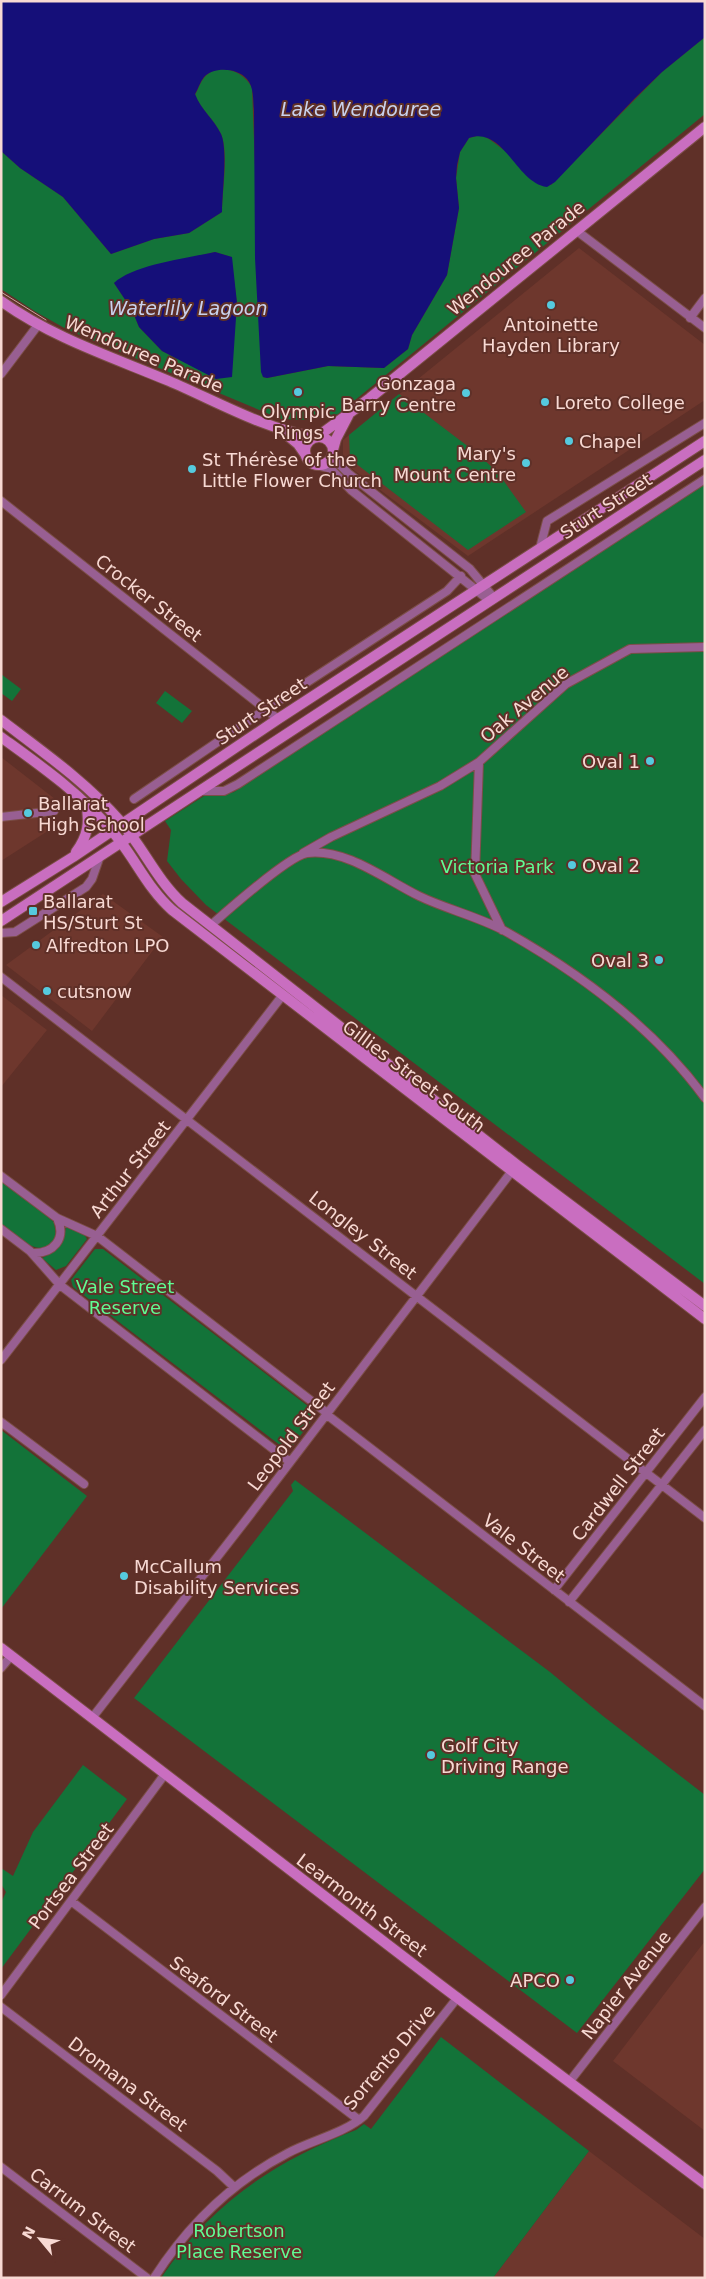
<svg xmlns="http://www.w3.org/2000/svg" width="706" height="2279" viewBox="0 0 706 2279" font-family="'DejaVu Sans',sans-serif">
<rect width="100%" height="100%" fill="#5f3028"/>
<!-- built -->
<path fill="#6e372d" d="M579,248L705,345V400L468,556L343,462V440Z
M1,757L55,799L54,827L1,861Z
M103,894L163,937L92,1031L6,965Z
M1,995L47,1030L1,1087Z
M705,1941V2131L613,2061Z
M589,2151L705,2239V2278H493Z"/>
<!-- green -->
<path fill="#137339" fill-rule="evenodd" d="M705,37V114L338,414L308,420L281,419L68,330L36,312L1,289V151L20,168L63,197L111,254L154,239L189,233L222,212C222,192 229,152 221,134C214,119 201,110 195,95C199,88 201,79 208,74C223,63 245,73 252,88L263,377L267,378L328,366L384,368L408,349L412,335L447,275L459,208L456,178L460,152L469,138L481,135L489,139L551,185L662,72ZM215,252L231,257L237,303L233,340L216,378L162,351L139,327L132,310L114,283L178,261Z
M399,394L478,454L498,473L526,512L468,550L350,459L349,435Z
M705,481V1284L206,905L181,879L167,861L171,830L165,821L204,796H220L234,792Z
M1,674L21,689L12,701L1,693Z
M165,691L192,711L182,723L156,703Z
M1,1180L54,1222L56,1235C45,1265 15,1235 1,1225Z
M66,1227L84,1234L87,1239L66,1266L56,1270L42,1258C58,1251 63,1244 66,1227Z
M95,1249H103L313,1410L315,1416L291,1448L285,1449L73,1287L71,1280Z
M1,1430L87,1496L1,1609Z
M295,1480L550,1672L603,1716L705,1795V1869L577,2033L134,1698L293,1491L291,1485Z
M83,1765L127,1799L1,1969V1903L6,1892L1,1884V1868L13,1876L33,1832Z
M441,2037L589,2151L493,2278H161C211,2204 273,2162 356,2130L364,2124L371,2129Z"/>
<!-- water -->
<path fill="#150f79" d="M1,1H705V37L662,72L635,98L555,182L547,187C516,183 504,126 469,138L460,152L457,165L456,178L459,208L447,275L412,335L408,349L384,368L328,366L267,378L263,377L261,372L255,258L254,110C253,100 254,87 247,79C238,68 214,66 204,77C200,82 198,89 195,94C201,110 214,119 221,134C228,149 222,193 222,212L189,233L154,239L111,254L63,197L20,168L1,151Z
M215,252L232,257L237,303L232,377L216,379L162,351L139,327L132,310L114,283C133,265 187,258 215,252Z"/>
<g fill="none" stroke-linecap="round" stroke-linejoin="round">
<!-- street casing -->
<g stroke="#7b4e47" stroke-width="10">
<path id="street" d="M577,231L705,328
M690,318L705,298
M1,374L38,325
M333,453L337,462L349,474L470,569L494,598
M316,465L331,469L351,490L490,601
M1,501L278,719
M540,548L547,521L705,423
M200,791H224L238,784L705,479
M134,799L266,709L447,591L461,576
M1,817L54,811
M303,853L331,837L440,786L479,762
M211,925C228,910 289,856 307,853C346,848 386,880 419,896C446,909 476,916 503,930C578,972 654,1028 705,1098
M502,930L475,874L479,762L566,684L630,649L705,647
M1,933L15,932L86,887L92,879L100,856
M1,977L705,1518
M1,1176L57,1218L97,1236L327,1413
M1,1229L30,1251L60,1285L290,1462
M32,1253C53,1254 67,1239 57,1218
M1,1360L282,996
M326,1414L705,1706
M1,1422L84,1484
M554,1590L705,1397
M569,1602L705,1430
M1,1668L11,1656
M92,1718L246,1520L512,1171
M71,1901L359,2120
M1,1995L165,1774
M1,2007L217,2171L234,2187
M570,2081L705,1907
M1,2167L147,2278
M154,2278C188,2225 232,2182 288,2153C312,2140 343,2134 364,2116L458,1997"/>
</g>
<!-- secondary casing -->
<g stroke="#7b4e47" stroke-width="12">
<path id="secondary" d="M1,301C53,338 112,357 169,381C216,401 264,429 314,437
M281,430L298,444L305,454
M305 451a14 14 0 1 1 28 0a14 14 0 1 1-28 0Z
M317,437L370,398L705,127
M333,450L336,439L348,416
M1,720C43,752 86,782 120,821C143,847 156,879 182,903L517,1165L705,1306
M1,737C41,766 80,793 112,831C134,856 147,888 172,910L705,1319
M76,852C88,836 90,822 86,803
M1,902L73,857L278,719L705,441
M1,921L705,460
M1,1648L439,1984L705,2184"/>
</g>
<!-- street -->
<use href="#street" stroke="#985f92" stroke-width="8"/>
<!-- secondary -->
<use href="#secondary" stroke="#c96ec0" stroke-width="10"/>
<!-- tram -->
<path stroke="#c9a59e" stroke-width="1" d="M1,292L46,320"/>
</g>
<!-- markers -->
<g fill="#55cade" stroke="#5f3028" stroke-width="2">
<circle cx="551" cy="305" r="5"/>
<circle cx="298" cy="392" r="5"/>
<circle cx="466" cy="393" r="5"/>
<circle cx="545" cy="402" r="5"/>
<circle cx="569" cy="441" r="5"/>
<circle cx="526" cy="463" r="5"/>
<circle cx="192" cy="469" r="5"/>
<circle cx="650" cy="761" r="5"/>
<circle cx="28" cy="813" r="5"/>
<circle cx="572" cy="865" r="5"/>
<rect x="28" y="906" width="10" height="10" rx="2.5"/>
<circle cx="36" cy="945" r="5"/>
<circle cx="659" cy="960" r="5"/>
<circle cx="47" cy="991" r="5"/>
<circle cx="124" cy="1576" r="5"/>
<circle cx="431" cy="1755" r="5"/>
<circle cx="570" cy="1980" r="5"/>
</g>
<g text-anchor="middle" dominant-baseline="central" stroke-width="4" stroke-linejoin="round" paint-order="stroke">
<!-- street labels -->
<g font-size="18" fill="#f8d9d3" stroke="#5f3028">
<text transform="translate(516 258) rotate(-39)">Wendouree Parade</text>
<text transform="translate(144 354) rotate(23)">Wendouree Parade</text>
<text transform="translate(606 506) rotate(-33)">Sturt Street</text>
<text transform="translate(149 598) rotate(38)">Crocker Street</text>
<text transform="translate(524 704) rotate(-40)">Oak Avenue</text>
<text transform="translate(261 711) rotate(-34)">Sturt Street</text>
<text transform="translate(414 1076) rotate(37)">Gillies Street South</text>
<text transform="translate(130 1169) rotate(-52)">Arthur Street</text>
<text transform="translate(363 1235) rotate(38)">Longley Street</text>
<text transform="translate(291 1436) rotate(-53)">Leopold Street</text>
<text transform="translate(618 1484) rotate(-52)">Cardwell Street</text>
<text transform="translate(524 1548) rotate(38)">Vale Street</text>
<text transform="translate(71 1876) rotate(-53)">Portsea Street</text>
<text transform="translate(362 1905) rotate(37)">Learmonth Street</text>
<text transform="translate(626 1985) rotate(-52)">Napier Avenue</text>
<text transform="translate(224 1999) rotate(37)">Seaford Street</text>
<text transform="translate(389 2057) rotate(-50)">Sorrento Drive</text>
<text transform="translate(128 2084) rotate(37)">Dromana Street</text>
<text transform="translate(83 2210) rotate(37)">Carrum Street</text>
</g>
<!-- poi labels -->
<g font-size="18" fill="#f8d9d3" stroke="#5f3028" text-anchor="start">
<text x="551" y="324" text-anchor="middle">Antoinette<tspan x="551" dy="21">Hayden Library</tspan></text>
<text x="456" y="383" text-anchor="end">Gonzaga<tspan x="456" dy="21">Barry Centre</tspan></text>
<text x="555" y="402">Loreto College</text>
<text x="298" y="411" text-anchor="middle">Olympic<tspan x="298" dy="21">Rings</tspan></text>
<text x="579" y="441">Chapel</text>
<text x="516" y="453" text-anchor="end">Mary's<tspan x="516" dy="21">Mount Centre</tspan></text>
<text x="202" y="459">St Thérèse of the<tspan x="202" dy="21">Little Flower Church</tspan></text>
<text x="640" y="761" text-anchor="end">Oval 1</text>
<text x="38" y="803">Ballarat<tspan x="38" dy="21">High School</tspan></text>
<text x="582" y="865">Oval 2</text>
<text x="43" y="901">Ballarat<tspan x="43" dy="21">HS/Sturt St</tspan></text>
<text x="46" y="945">Alfredton LPO</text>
<text x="649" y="960" text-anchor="end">Oval 3</text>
<text x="57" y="991">cutsnow</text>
<text x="134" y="1566">McCallum<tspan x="134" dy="21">Disability Services</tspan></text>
<text x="441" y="1745">Golf City<tspan x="441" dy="21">Driving Range</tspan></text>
<text x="560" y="1980" text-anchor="end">APCO</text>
</g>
<!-- park labels -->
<g font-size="18" fill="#60fc93" stroke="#5f3028">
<text x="497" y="866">Victoria Park</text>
<text x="125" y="1286">Vale Street<tspan x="125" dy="21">Reserve</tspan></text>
<text x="239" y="2230">Robertson<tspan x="239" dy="21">Place Reserve</tspan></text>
</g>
<!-- water labels -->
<g font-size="19" font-style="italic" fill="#c9d2ee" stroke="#5f3028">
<text x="361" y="109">Lake Wendouree</text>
<text x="188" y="308">Waterlily Lagoon</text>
</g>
</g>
<!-- border -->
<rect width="706" height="2279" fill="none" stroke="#f8d9d3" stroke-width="5"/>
<!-- north arrow -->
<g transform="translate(40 2239) rotate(299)" stroke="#5f3028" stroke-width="4" paint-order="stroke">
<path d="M0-4L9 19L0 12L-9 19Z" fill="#f8d9d3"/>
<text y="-8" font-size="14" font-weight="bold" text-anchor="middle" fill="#f8d9d3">N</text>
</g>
</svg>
